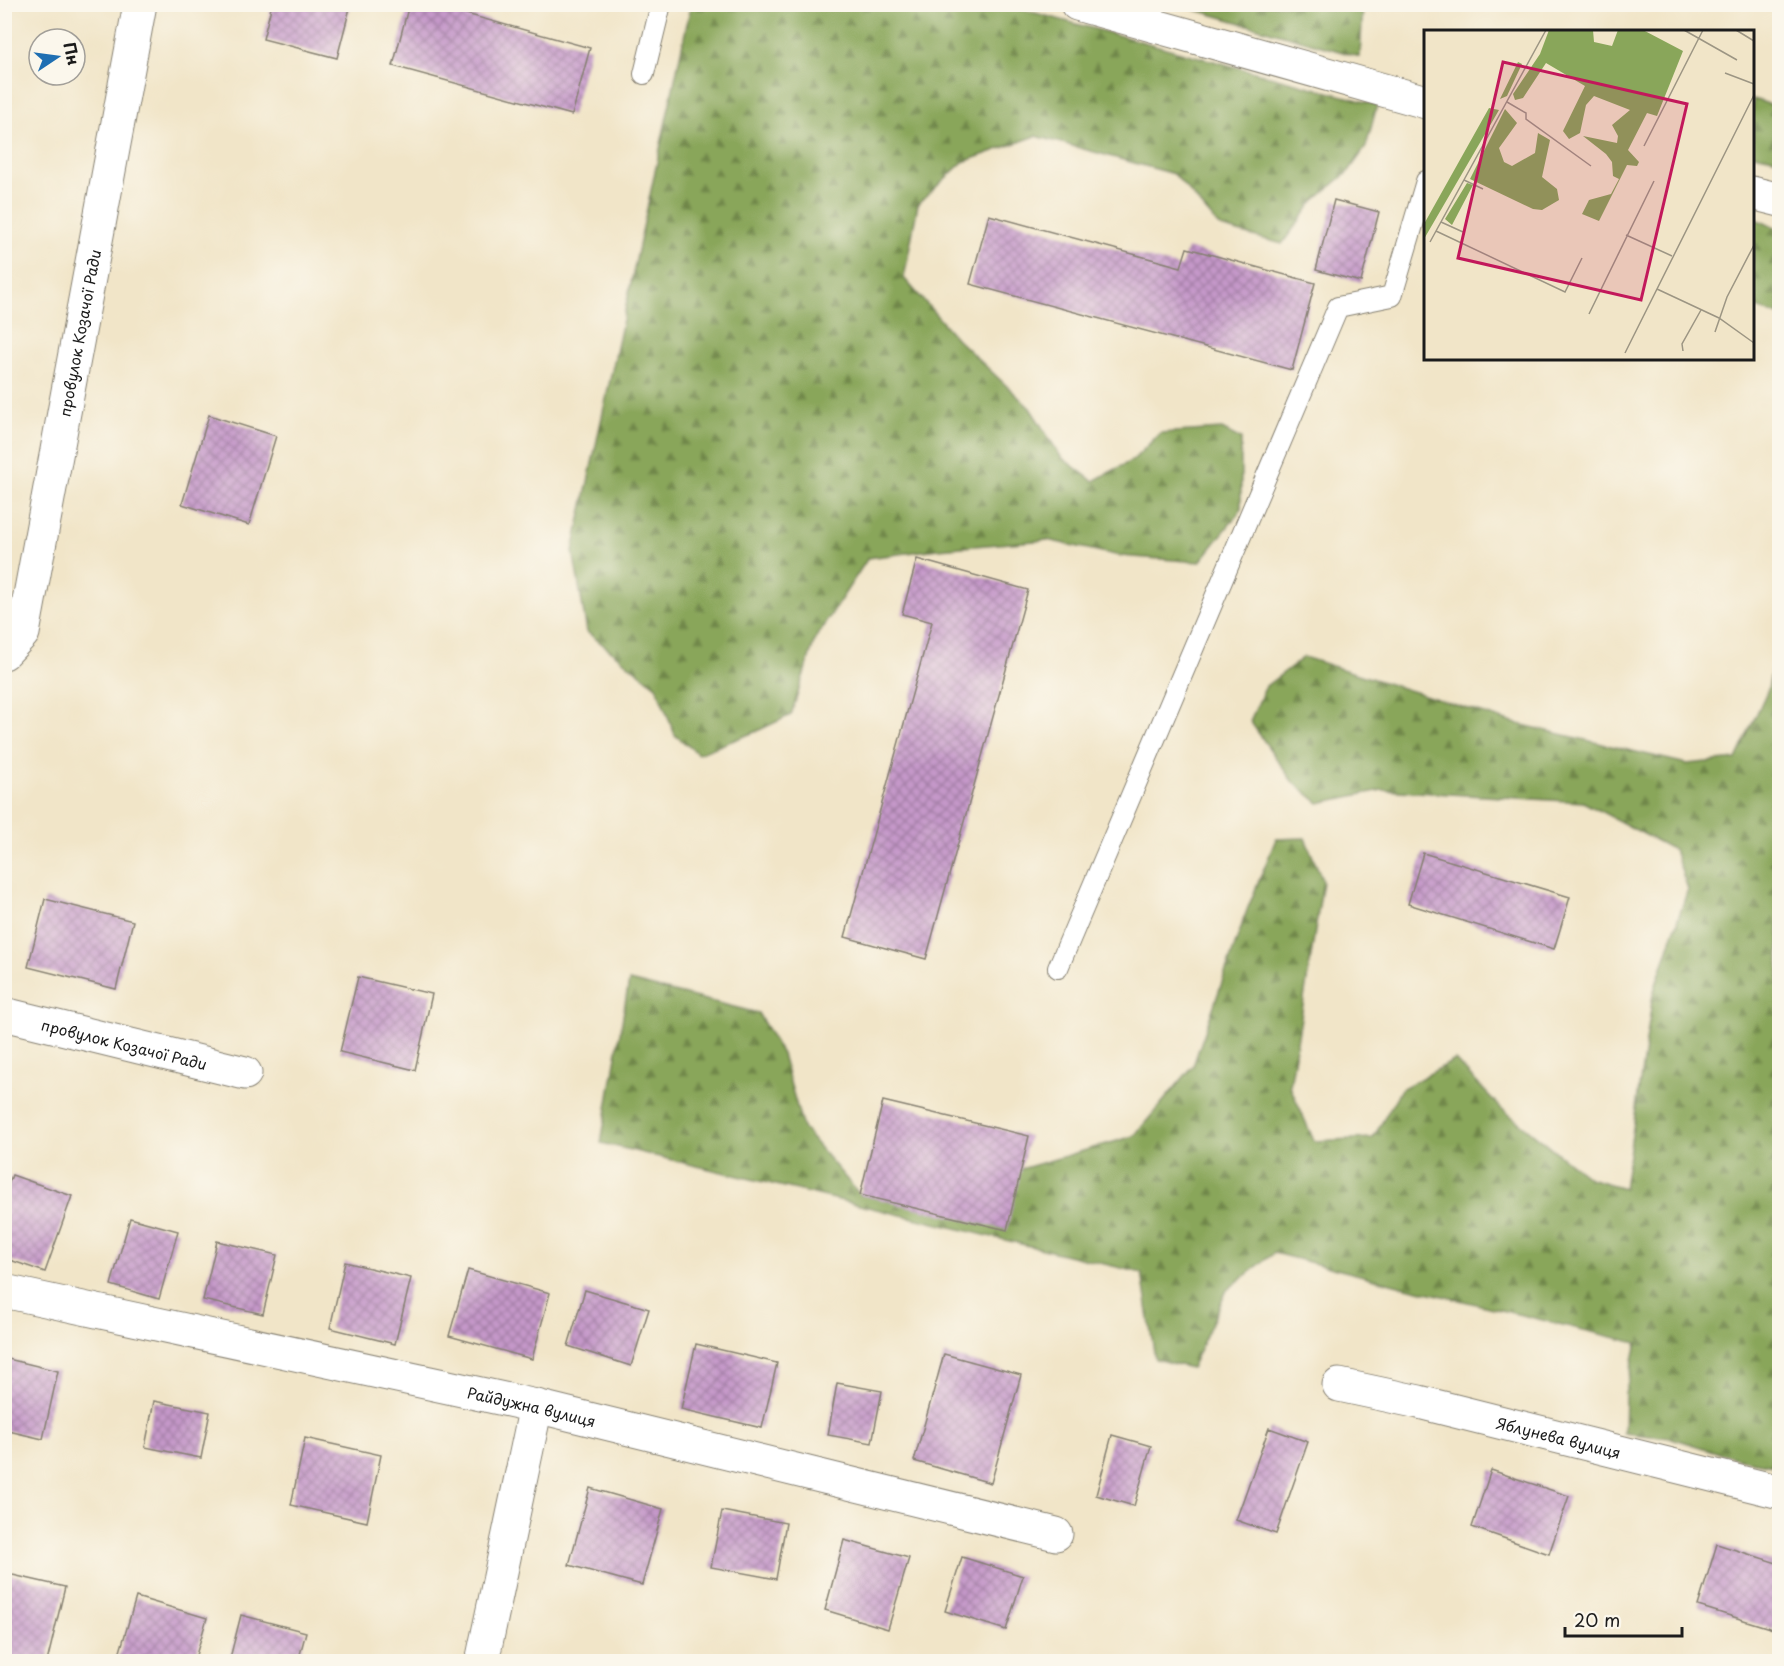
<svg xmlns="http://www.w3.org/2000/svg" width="1784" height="1666" viewBox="0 0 1784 1666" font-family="'Playpen Sans',sans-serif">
<defs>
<pattern id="forest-firs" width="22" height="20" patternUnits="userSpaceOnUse" patternTransform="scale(1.5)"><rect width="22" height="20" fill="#89a65a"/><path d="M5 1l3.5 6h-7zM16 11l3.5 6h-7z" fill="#6f864a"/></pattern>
<pattern id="building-cross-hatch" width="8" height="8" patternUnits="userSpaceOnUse" patternTransform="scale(1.5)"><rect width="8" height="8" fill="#c598c9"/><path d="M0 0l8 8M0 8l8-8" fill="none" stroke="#9f7ba2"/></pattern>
</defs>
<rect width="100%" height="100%" fill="#fbf7ec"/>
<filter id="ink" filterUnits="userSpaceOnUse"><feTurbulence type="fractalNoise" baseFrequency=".0167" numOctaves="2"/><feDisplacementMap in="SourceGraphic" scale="12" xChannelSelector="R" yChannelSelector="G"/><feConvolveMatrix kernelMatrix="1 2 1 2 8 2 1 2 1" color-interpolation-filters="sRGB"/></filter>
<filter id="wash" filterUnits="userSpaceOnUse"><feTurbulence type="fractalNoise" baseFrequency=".008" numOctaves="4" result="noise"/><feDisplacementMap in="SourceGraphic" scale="24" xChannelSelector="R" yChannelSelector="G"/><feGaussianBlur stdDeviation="1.35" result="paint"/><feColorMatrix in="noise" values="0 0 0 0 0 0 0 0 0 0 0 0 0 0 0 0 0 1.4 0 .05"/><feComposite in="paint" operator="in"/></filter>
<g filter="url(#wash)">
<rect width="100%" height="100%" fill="#f1e5c8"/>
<!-- forest -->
<path fill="url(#forest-firs)" stroke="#52613b" stroke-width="1.5" d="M691,5H1006L1377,105L1366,147L1349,171L1314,201L1282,244L1220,227L1174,174L1036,136L963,162L918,204L904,278L957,339L1030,408L1061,457L1093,481L1133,460L1160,433L1222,429L1241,439V510L1200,562L1120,556L1047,540L938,549L868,558L815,639L791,715L755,732L698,754L675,735L656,686L587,632L573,551Z
M1178,5H1363L1360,57Z
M1753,99L1779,107V159L1753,154Z
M1753,218L1779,229V315L1753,307Z
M1779,633V1466L1739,1459L1671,1438L1624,1433L1625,1394L1637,1343L1414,1289L1274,1253L1227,1290L1191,1368L1155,1359L1142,1273L601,1143L629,981L758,1013L782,1054L803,1128L860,1195L1021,1169L1134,1136L1193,1066L1247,910L1276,839L1305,838L1323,881L1290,1086L1314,1141L1373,1138L1401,1089L1455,1060L1501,1108L1589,1178L1624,1188L1653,994L1688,889L1674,850L1583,802L1382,790L1319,803L1292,781L1250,721L1266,686L1304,657L1510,722L1687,764L1736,759L1768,689Z"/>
<g id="blocks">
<!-- building -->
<path fill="url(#building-cross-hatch)" d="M272,4H351L337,58L263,39Z
M409,4H430L590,48L572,115L393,66Z
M1334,200L1379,212L1361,282L1316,270Z
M989,215L1181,267L1187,248L1315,283L1292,370L970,284Z
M209,415L276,436L249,525L182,504Z
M917,559L1028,590L926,959L845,937L932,622L902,614Z
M1423,853L1570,897L1554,949L1408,904Z
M45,899L133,921L116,989L28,967Z
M358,977L432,994L415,1070L340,1052Z
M883,1101L1029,1136L1007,1230L860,1195Z
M12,1175L72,1196L45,1272L4,1258V1196Z
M130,1218L178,1231L159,1299L111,1285Z
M217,1241L277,1255L263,1314L203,1300Z
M345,1262L411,1278L395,1344L330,1328Z
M468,1270L550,1293L532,1359L449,1336Z
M585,1290L649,1309L631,1366L568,1346Z
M696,1344L777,1363L762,1428L681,1409Z
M944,1354L1021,1375L991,1483L914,1461Z
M4,1358L58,1371L43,1439L4,1430Z
M837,1383L882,1391L872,1443L828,1435Z
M154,1401L210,1412L201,1458L145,1447Z
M1269,1428L1308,1442L1276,1534L1236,1520Z
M1112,1435L1151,1446L1134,1506L1096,1495Z
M305,1438L381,1455L367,1522L291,1505Z
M1491,1470L1569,1496L1549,1554L1472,1527Z
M590,1488L663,1509L642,1585L569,1565Z
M722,1511L786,1523L776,1579L711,1567Z
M844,1540L909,1558L888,1629L825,1610Z
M1717,1544L1780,1564V1607L1773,1629L1698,1606Z
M962,1557L1023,1576L1006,1630L945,1611Z
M4,1573L65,1587L47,1662H4Z
M136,1597L207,1618L194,1662H117Z
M241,1615L306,1632L298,1662H229Z"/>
</g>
</g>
<g filter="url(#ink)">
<use href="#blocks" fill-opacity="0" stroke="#868072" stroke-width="1.5"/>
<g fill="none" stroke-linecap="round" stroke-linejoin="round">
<!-- service casing -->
<g stroke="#868072" stroke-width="22">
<path id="service" d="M644,74L661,4
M1058,968L1338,307L1392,296L1426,181"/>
</g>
<!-- minor casing -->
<g stroke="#868072" stroke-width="35">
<g id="minor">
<path d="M1077,4L1426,102"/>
<path d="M1752,193L1780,200"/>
<path id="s1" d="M4,653L23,633L140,4"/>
<path id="s2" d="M4,1014L245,1073"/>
<path id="s3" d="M4,1291L536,1406L1056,1534"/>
<path id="s4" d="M1339,1385L1419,1402L1780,1492"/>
<path d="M482,1662L536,1406"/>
</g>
</g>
<!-- service -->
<use href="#service" stroke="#fff" stroke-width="20"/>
<!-- minor -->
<use href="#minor" stroke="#fff" stroke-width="33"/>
</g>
</g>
<g text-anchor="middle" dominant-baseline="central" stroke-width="4.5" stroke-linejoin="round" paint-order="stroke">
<!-- street labels -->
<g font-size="15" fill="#1c1c1c" stroke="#fbf7ec">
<text stroke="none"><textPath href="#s1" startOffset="333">провулок Козачої Ради</textPath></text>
<text stroke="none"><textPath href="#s2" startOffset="124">провулок Козачої Ради</textPath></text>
<text stroke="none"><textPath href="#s3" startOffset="540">Райдужна вулиця</textPath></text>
<text stroke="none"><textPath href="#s4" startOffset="226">Яблунева вулиця</textPath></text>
</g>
</g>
<!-- overview -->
<g transform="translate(1424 30)">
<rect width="330" height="330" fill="#f1e5c8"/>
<path d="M125,0H169L170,12L188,16L194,0H219L259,21L233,86L223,83L204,120L215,132L213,136L203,135L175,191L158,184L165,170L187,164L195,149L189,146L188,132L182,124L159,106L193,113L194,106L188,95L206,80L170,66L162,75L156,103L145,109L139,101L161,56L122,33L99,68L91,70L89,64L116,24ZM94,32L98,34L83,66L76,69ZM65,78L75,80L0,209V194ZM81,79L93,93L75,118L80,132L88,136L111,123L114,103L126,110L118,147L133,159L135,170L118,180L109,179L46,149ZM43,153L49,155L28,195L21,189Z" fill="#89a65a"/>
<path fill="none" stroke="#9c9583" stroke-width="1.5" d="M260,0L313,30M312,0L330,11M301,43L330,54M83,72L102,83V89L167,136M220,116L279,0M40,150L59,159M17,192L39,202M12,201L141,262L158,228M202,205L248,226M6,212L122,0M233,259L295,288L330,313M165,284L230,151M291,302L303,267L330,215M259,321L258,314L277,280M201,323L330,65"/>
<path fill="#c2185b" fill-opacity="0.15" stroke="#c2185b" stroke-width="3" d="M79,32L263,74L217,270L34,228Z"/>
<rect width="330" height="330" fill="none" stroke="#1c1c1c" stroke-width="3"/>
</g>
<!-- margin -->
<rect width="1784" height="1666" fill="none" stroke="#fbf7ec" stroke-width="24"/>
<!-- north arrow -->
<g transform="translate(57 57) rotate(77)"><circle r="28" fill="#fbf7ec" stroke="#a29f99" stroke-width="1.5"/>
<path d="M0-4.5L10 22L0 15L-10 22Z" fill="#1f6fb2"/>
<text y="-9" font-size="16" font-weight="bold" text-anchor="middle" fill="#1c1c1c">Пн</text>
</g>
<!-- scale -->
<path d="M1565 1627v9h117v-9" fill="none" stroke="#1c1c1c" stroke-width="3"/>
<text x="1574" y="1627" font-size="18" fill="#1c1c1c" stroke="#fbf7ec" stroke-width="4.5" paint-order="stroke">20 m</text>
</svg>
